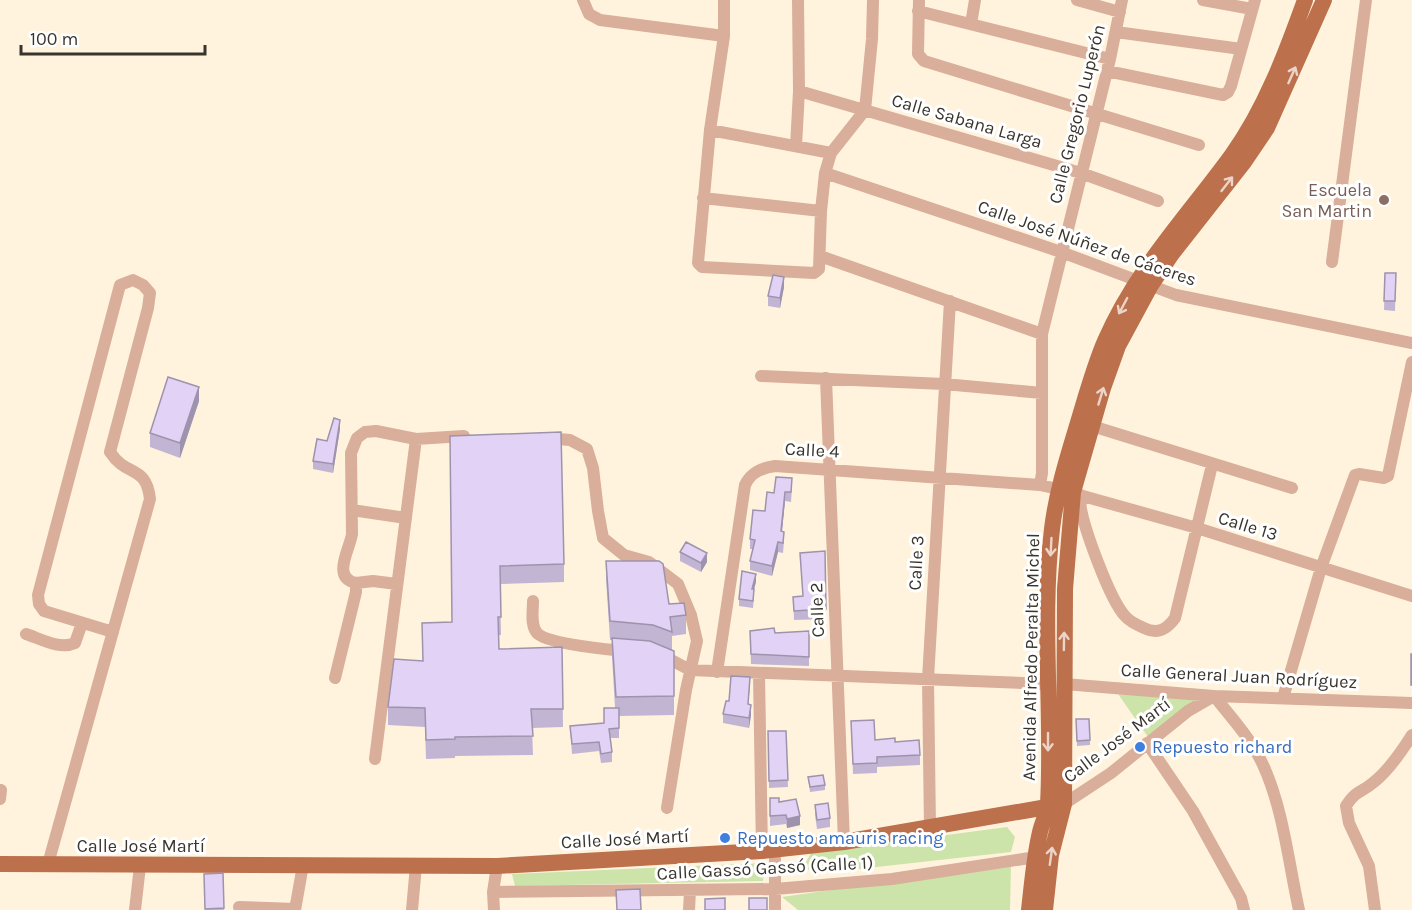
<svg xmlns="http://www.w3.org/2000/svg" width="1412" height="910" viewBox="0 0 1412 910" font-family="Karla,sans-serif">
<rect width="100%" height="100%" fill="#fff3dd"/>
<!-- green -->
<path fill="#cce4a9" d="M1116,691L1200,701L1148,737Z
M1007,827L1015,837L1011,852L814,874L804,866L811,853Z
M765,863L763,881L515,886L512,874Z
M1011,864L1010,910H798L782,897Z"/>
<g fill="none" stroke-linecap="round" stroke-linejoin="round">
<!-- minor -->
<path stroke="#d9ae9a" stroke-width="12" d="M583,0L589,14L600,20L724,36
M724,0V36L710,130L698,263L702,267L814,273L819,269L821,211L825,173L831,153L865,110L872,39L873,0
M919,0L918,54L924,61L1199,145
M1077,0L1120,12
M1203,0L1252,9
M918,11L1110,59
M971,24L975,0
M1116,32L1241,49
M1107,71L1223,95L1228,92L1231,86L1255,0
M799,91L1081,173L1158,201
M710,130L831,153
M796,146L799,91L798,0
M825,173L1061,252L1176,295L1412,343
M703,198L821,211
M820,256L1042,334
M1332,262L1366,0
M761,376L944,384L1042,393
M826,378L844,842
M1092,426L1292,488
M547,438L570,440L587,449L593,468L598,511L603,538L624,555L649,562L678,584L691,615L697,641L686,690L667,808
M1040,485L1042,473V334L1110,59L1122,0
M1081,495C1081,500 1080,505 1081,509C1085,531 1110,600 1125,616C1130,622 1137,625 1144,628C1158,635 1167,629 1175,618L1212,465
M352,510L406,518
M356,583L373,581L397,584
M533,601C533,611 530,627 538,634C550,644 610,650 628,651
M26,634C41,639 60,650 75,643L82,623
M660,654L690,670L1047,684
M717,672L745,485C751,472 762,468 775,466L1040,485L1058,489L1197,528L1412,596
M759,674L762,851
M335,678L356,592V583C331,578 350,549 352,534L351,453L357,438L365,432L376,431L416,439L464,436
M1064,684L1214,696L1412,703
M1214,696C1232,718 1252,740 1264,767C1283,809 1289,865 1299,910
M1283,698L1321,568L1355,475L1359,474L1384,478L1388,476L1412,362
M1147,743L1193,811L1241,898L1244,910
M375,759L416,439
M0,799L1,790
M1064,804L1111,773L1188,711L1214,696
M930,828L928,679L950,301
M775,849V910
M48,864L150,499C146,464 127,478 110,452L148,308L150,293L143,285L133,280L120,285L38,595L39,604L44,611L113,632
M493,892L775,889L892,879L1036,857
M239,907L295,909
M135,910L140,866
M295,910L303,865
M412,910L416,865
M494,910L493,892L497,866
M689,910L690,891
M1375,910L1369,866L1349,823L1346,806C1357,789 1360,794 1374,782C1389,770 1402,751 1412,735"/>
<!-- major -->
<path stroke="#bc704c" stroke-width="16" d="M0,864L497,866L762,851L844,842L1064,804
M1029,910C1032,884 1034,857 1040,832C1042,823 1047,814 1048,804C1053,713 1041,620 1052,529C1056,495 1066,462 1076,429C1085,400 1093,369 1105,341C1137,268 1187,217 1232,155C1265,109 1286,53 1305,0
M1045,910L1051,855L1064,804L1065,589L1073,492L1103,388L1118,346L1151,285L1171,255L1244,162L1267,128L1324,0"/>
</g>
<!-- wall -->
<path fill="#c2b5d4" d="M1385,273H1396L1395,311L1384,310Z
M784,287L780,308L768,306V296Z
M199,401L180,458L150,447V433Z
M340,429L333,473L313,469V461L327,441Z
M450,436L564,564V582L500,584L501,635H498L499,649L562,647L563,727L532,728L533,755L455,756V758L426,759L425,727L388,725V707L423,661L422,623L452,622Z
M792,488L791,502L785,501L782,531L784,541L783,553L778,552L772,576L750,570V561L753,549H750V539L774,493Z
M825,551L826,619L794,620L793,597H803L800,553Z
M680,552L707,562L701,572L680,561Z
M606,561L669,604L686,615V634L672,636V650L674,651V715L619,716V738H610L612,752V762L601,763L599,751L572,754L570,726L604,723L615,708L612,657V640H610L606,579Z
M756,582L754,589V597L753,608L739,606V599Z
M750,631L775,633L809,631V666L751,664Z
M750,687L748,704L751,715L749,728L723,723V714L729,701Z
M1076,719L1090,740V745L1077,746Z
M851,721L875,740L895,742L920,755V765L877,767V773L853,774Z
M768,731H786L788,787L769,788Z
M808,777L825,785V790L810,792Z
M770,798L779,802L800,825L787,828L786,824L770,826Z
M815,805L830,818V827L817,829L815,815Z
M223,873L224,910H205L204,884Z"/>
<!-- shaded-wall -->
<path fill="#9e93ac" d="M784,277V287L780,308V298Z
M199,387V401L180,458V443Z
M340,420V429L333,473V464Z
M785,492V501L781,541V531Z
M778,542V552L772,576V566Z
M707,553V562L701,572V563Z
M756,574V582L752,596V589Z
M751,705V715L749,728V718Z
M800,816V825L787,828V819Z"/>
<!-- building -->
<path fill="#e2d2f6" stroke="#9e93ac" stroke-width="1.5" d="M1385,273H1396L1395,301H1384Z
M773,275L784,277L780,298L768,296Z
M168,377L199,387L180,443L150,433Z
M334,418L340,420L333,464L313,461L317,439L327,441Z
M561,432L564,564L500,566L501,617H498L499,649L562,647L563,709H531L533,736L455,737V739L426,740L425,708L388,707L394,659L423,661L422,623L452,622L450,436Z
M776,477L792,478L791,492H785L781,531L784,532L783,543L778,542L772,566L750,561L755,540L750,539L753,510L765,511L767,492L774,493Z
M686,542L707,553L701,563L680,552Z
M825,551L826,609L794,611L793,597L803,596L800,553Z
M606,561H659L663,564L669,604L684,603L686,615L670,617L672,632L653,625L610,621Z
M742,571L756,574L752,589H754L753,601L739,599Z
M774,628L775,633L809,631V657L751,654L750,631Z
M612,638L650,641L674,651V696L616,697Z
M1411,654H1412V685H1411Z
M731,676L750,677L748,704L751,705L749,718L723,714L726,701H729Z
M604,708H619V728L609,729L612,752L601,754L599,742L572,744L570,726L604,723Z
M1076,719H1089L1090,740L1077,741Z
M874,720L875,740L895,738V742L919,740L920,755L877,757V763L853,764L851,721Z
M768,731H786L788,780L769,781Z
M823,775L825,785L810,787L808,777Z
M770,798H779V802L796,799L800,816L787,819L786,815L770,816Z
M828,803L830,818L817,820L815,805Z
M223,873L224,908L205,909L204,874Z
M640,889L641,910H617L616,890Z
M725,898V910H705V899Z
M749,898H767V910H749Z"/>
<!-- one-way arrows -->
<defs><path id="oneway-shaft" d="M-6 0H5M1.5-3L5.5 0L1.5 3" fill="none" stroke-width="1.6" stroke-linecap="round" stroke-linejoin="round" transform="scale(1.5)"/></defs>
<g stroke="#ebd4c9">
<use href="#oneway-shaft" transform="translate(1292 75) rotate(-66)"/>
<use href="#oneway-shaft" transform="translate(1227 184) rotate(-52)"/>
<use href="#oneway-shaft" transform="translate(1123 306) rotate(118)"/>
<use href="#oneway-shaft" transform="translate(1101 396) rotate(-73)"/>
<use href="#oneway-shaft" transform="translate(1051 547) rotate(93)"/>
<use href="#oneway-shaft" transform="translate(1064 641) rotate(-89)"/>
<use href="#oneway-shaft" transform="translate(1048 742) rotate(90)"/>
<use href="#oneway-shaft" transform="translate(1051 856) rotate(-82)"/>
</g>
<!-- markers -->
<circle fill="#8d6e63" stroke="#fff" stroke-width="2" cx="1384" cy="200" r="6"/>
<g fill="#3f7fe0" stroke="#fff" stroke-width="2">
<circle cx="1140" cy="747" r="6"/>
<circle cx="725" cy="838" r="6"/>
</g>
<g text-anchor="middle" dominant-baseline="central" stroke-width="6" stroke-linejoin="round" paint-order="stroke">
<!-- street labels -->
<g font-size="18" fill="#39352c" stroke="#fff">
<text transform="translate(1077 114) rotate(-76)">Calle Gregorio Luperón</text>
<text transform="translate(967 121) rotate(16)">Calle Sabana Larga</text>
<text transform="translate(1087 243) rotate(19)">Calle José Núñez de Cáceres</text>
<text transform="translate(812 450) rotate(3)">Calle 4</text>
<text transform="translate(1248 526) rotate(17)">Calle 13</text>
<text transform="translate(916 563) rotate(-87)">Calle 3</text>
<text transform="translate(817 610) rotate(-92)">Calle 2</text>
<text transform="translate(1031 657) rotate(-89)">Avenida Alfredo Peralta Michel</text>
<text transform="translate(1239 676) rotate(3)">Calle General Juan Rodríguez</text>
<text transform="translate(1117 740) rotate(-37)">Calle José Martí</text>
<text transform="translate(625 839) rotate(-3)">Calle José Martí</text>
<text x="141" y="846">Calle José Martí</text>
<text transform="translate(765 868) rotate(-3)">Calle Gassó Gassó (Calle 1)</text>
</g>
<!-- education labels -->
<g font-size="18" fill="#785e54" stroke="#fff" text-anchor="end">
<text x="1372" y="190">Escuela<tspan x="1372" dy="21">San Martin</tspan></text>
</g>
<!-- shop labels -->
<g font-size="18" fill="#366cbe" stroke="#fff" text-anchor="start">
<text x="1152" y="747">Repuesto richard</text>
<text x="737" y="838">Repuesto amauris racing</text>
</g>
</g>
<!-- scale -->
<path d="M21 45v9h184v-9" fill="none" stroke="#39352c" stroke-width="3"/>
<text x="30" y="45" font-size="18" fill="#39352c" stroke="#ffffff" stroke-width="4.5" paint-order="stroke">100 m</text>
</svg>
